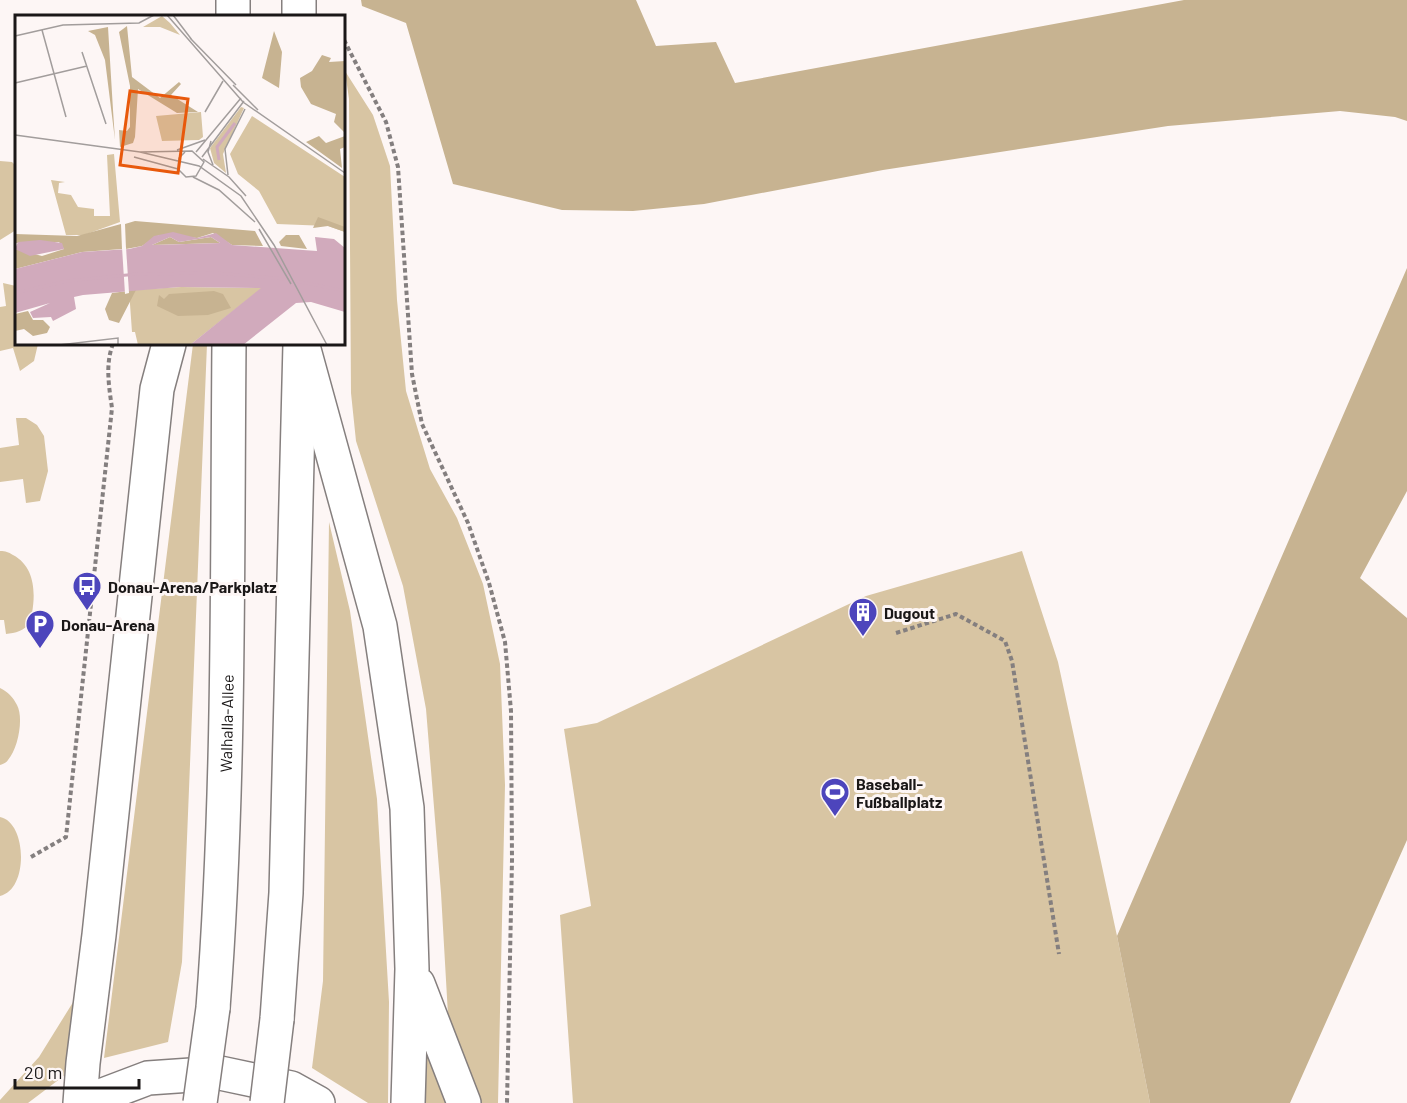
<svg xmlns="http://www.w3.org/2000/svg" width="1407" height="1103" viewBox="0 0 1407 1103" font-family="Barlow,sans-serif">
<rect width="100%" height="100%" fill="#fdf6f5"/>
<!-- green -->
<path fill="#d8c5a3" d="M345,71L373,115L390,166L397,300L406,391L430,469L457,518L483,584L500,664L505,785L498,1103H480L458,1053L448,1015L441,893L426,709L403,586L356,441L351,393L349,99Z
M0,161L12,162L16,166V230L0,240Z
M3,283L16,286V344H38L34,361L20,371L13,348L0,351V307L6,306Z
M193,344H207L182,962L168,1042L104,1058Z
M16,418H26L37,425L44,436L48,471L40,501L26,503L23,479L0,482V448L19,445Z
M329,522L350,611L377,799L389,1002L388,1103H368L312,1068L323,981Z
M0,551C6,551 8,552 13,555C34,566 36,591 32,613C31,616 31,619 30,622C25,631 15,633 6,634L4,620H0Z
M1022,551L1058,662L1117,936L1150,1103H573L560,915L591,906L564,729L597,723L866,596Z
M0,688C8,692 13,697 17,705C24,718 18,749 8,760C6,763 3,764 0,765Z
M0,817C27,822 29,890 0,896Z
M80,991L65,1075L28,1103H0V1100L39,1057Z
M422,1020L448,1103H425Z"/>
<!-- forest -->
<path fill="#c7b391" d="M361,0H636L656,46L716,42L735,83L1184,0H1407V121L1395,117L1340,111L1168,126L883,170L704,204L633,211L562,210L453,184L406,23L362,6Z
M1407,268V491L1360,578L1407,618V840L1290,1103H1150L1117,936Z"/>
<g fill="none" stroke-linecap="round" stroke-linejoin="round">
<!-- secondary casing -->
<g stroke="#857f7e" stroke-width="36">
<path id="secondary" d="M299,0V16
M233,16V0
M303,346L380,626L407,808L412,969L408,1103
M418,984L464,1103
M80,1103L83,1063L99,935L157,389L169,344"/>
</g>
<!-- primary casing -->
<g stroke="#857f7e" stroke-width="36">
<path id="primary" d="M82,1103L148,1078L220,1073L291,1088L318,1103"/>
</g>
<!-- highway casing -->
<g stroke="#857f7e" stroke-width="36">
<g id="highway">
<path id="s1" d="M213,1008C230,787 227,565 229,344"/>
<path d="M277,1019L286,893L300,344"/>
</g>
</g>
<!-- path -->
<path stroke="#847f7f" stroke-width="4" stroke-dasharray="4.5 3" stroke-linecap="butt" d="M344,40L386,122L398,167L412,374L422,424L468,523L489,583L505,642L511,711L512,860L507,1103
M896,633L956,614L1005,641L1012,661L1059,954
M31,857L66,837L112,408C109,387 105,364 113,344"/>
<!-- secondary -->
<use href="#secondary" stroke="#fff" stroke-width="33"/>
<!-- primary -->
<use href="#primary" stroke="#fff" stroke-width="33"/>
<!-- highway -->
<use href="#highway" stroke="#fff" stroke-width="33"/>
<!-- highway-bridge casing -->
<g stroke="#857f7e" stroke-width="36" stroke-linecap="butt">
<path id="highway-bridge" d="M200,1103L213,1008
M267,1103L277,1019"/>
</g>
<!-- highway-bridge -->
<use href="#highway-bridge" stroke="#fff" stroke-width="33"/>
</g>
<!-- icons -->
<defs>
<g id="bus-pin" transform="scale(1.5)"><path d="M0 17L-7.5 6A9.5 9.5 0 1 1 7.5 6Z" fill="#4d45bc" stroke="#fdf6f5"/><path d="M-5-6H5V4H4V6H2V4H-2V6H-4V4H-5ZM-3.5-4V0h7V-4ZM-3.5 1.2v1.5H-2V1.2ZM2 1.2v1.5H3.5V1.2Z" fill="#fff"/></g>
<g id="building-pin" transform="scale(1.5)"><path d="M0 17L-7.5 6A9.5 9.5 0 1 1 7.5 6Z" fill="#4d45bc" stroke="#fdf6f5"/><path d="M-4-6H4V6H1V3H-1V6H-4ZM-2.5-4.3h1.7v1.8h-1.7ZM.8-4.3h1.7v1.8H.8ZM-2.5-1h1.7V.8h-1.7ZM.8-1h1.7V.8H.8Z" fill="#fff"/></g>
<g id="parking-pin" transform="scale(1.5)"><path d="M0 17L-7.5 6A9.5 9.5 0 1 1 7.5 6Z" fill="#4d45bc" stroke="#fdf6f5"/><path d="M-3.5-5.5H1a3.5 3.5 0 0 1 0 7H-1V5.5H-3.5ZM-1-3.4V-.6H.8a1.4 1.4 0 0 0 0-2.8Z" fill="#fff"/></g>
<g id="stadium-pin" transform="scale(1.5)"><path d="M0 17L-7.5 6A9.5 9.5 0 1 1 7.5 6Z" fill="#4d45bc" stroke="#fdf6f5"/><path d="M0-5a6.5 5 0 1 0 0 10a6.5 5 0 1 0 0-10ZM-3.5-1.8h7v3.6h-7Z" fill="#fff"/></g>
</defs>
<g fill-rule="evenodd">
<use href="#bus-pin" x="87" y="586"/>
<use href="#building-pin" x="863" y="612"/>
<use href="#parking-pin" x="40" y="624"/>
<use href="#stadium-pin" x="835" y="792"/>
</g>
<g text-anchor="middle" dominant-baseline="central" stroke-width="6" stroke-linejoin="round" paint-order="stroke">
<!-- poi labels -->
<g font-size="16" font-weight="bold" fill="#1a1717" stroke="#fdf6f5" text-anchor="start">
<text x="108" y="586">Donau-Arena/Parkplatz</text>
<text x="884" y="612">Dugout</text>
<text x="61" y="624">Donau-Arena</text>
<text x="856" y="783">Baseball-<tspan x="856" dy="18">Fußballplatz</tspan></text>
</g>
<!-- street labels -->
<g font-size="16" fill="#1a1717" stroke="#fdf6f5">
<text stroke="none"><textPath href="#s1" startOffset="285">Walhalla-Allee</textPath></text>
</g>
</g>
<!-- overview -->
<g transform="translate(15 15)">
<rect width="330" height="330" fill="#fdf6f5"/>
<path d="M147,1L155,8L165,20L145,12H128ZM226,92L229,93L208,139L211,158L199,148L195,133ZM186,97L188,122L184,125L147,126L141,101ZM237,101L330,162V217L313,211L262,209L244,176L223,159L215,139ZM99,139L105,207L69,220H51L36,165L50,167L44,168L43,178L56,180L63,192L79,194V201H95L92,140ZM166,272L246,273V274L175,330H123L120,317H117L114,275Z" fill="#d8c5a3"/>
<path d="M112,11L117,62L145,83L164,67L166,69L156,80L183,97L162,98L123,74L120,122L118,128L105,132L104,115L112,116L115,112V71L104,17ZM93,12L98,95L100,125L90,45L80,20L73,16ZM259,16L267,37L264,73L247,63ZM307,40L316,43L314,47L330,46V118L319,107L321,99L296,89L286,72L285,63L297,56ZM304,121L311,128L330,121V132L325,134L327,153L291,127ZM303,202L330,212V217L313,211L298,213ZM120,206L240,216L248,231L217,230L198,218L182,223L144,220L127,231L111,234L110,209ZM106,209L107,234L67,237L0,254V234L27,241L49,234L44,227L0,228V219L62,221ZM271,220H284L292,234L266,231L264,227ZM155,222L164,227L196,222L205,228L137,230ZM121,275L104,308L94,305L90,294L97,278ZM199,276L208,279L216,293L193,300L163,301L142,291L144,280L149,284L154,279ZM13,296L18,305H28L35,312L32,318L18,321L9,314L0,316V299Z" fill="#c7b391"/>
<path d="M158,217L182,223L201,218L217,230L302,236L300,222L319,224L330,233V297L296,287L281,288L228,330H175L246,273L165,272L68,280L59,282L61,294L38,306L36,302L18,303L15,297L35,288L0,298V254L67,237L114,234L127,231L139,221ZM155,222L164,227L196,222L205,228L137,230ZM25,225L47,228L49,234L15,241L0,234L3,227Z" fill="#d1aabc" fill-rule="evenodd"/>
<path d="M107,232H111L114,278L110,279Z" fill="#fdf6f5"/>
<path fill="none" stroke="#d1aabc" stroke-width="3" d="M204,145L202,132L220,108M281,266L330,276M0,278L52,266L122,259L201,258L270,264"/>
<path fill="none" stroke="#a29d9c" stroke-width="1.5" d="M152,0L228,87L330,158M158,0L177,25M27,15L51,102M0,21L48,10L124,8L139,0M175,23L221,70M67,37L91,109M0,68L72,51M218,70L243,95M190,97L208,66M0,120L125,137L177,136L189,147L181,161L171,162L163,154L164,143L170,137M196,126L193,137L198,150M162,135L190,125M125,137L184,151L226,181L259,230L312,330M181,137L226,83M119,142L163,154M187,142L229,86M188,144L214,162L231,181M213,160L210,134L230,94M178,162L204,175L240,207M244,214L276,269M44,330L103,323V330"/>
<path fill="#e8590c" fill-opacity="0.15" stroke="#e8590c" stroke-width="3" d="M115,76L173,84L163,158L105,150Z"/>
<rect width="330" height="330" fill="none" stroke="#1a1717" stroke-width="3"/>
</g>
<!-- scale -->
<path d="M15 1079v9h124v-9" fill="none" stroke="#1a1717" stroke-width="3"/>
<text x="24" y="1079" font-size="18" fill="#1a1717" stroke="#fdf6f5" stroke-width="4.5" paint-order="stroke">20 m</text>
</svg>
